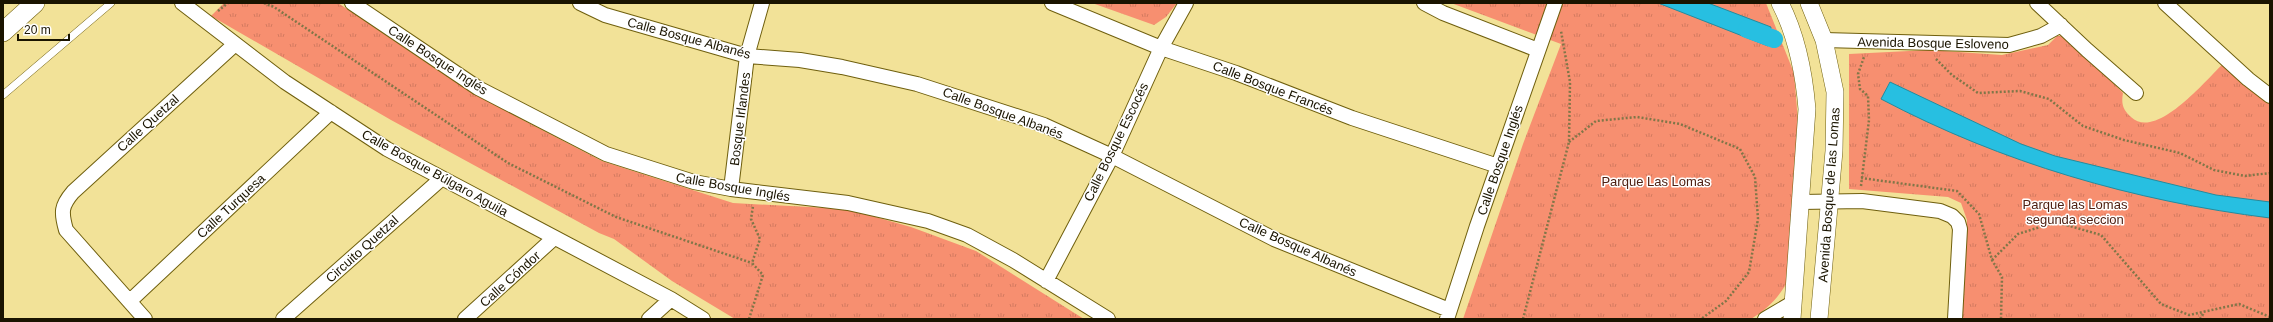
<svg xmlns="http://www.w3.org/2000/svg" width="2273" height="322" viewBox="0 0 2273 322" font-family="Arial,sans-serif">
<defs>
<pattern id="grass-tufts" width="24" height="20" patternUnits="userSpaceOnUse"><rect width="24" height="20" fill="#f78f70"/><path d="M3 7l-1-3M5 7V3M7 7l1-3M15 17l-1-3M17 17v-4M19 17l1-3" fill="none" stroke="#d37a5f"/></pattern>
</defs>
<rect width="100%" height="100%" fill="#f2e298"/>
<!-- grass -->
<path fill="url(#grass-tufts)" d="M224,3H338L436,69L519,118L602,161L733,203L847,209L911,227L976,251L1084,319H735L672,281L614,239L599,233L391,120L211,16Z
M1092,3H1177L1166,17L1154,25Z
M1451,3H1766L1794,73L1798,121L1789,279C1779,297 1769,308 1751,319H1463L1523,144L1561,44Z
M2057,36H2067L2123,93C2121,104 2123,110 2131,117C2157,142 2209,76 2227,60L2270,96V319H1961L1967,220L1961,203L1948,197L1849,189V54L1929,50L2002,55L2048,45Z"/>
<!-- water -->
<path fill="#27bfe1" stroke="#238c9e" d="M1658,3H1708L1771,27L1768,46Z
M1890,82L2021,144L2055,156L2216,195L2270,202V218C2134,201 2002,163 1881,99Z"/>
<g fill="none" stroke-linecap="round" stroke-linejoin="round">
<!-- canal -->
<path stroke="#27bfe1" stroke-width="18" d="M1747,29L1774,39"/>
<!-- service casing -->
<g stroke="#6f5f0e" stroke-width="8">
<path id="service" d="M3,95L111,3"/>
</g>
<!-- minor casing -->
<g stroke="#6f5f0e" stroke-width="16">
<path id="minor" d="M182,3L285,82L387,149L671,299L703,319
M352,3L478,88L606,154L694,182L731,189L848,203L928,221L967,235L1013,260L1108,319
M580,3L605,15L747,56L800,60L842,67L917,84L1044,125L1112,156L1274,239L1449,310
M1052,3L1161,48L1236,73L1352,118L1498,166
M1424,3L1443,13L1538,50
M2037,3L2087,50L2136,93
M2165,3L2248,79L2270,96
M1824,40L2009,45L2041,36L2061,25
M731,189L747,56L762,3
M1801,202L1862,201L1940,211L1952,216L1958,222L1960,229L1955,319
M1046,281L1112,156L1161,48L1186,3
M131,300L331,112
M145,319L66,230C61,212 61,206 73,192L234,45
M283,319L441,179
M465,319L554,238
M649,319L671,299
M1447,319L1477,226L1555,3
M1765,319L1794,302"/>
</g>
<!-- tertiary casing -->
<g stroke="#6f5f0e" stroke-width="18">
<path id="tertiary" d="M1780,3C1797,36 1804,73 1807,109L1792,319
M1809,3L1824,40L1835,92L1834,151L1819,319"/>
</g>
<!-- secondary casing -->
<g stroke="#6f5f0e" stroke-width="20">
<path id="secondary" d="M3,32L35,3"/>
</g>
<!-- path -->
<path stroke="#817648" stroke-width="2.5" stroke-dasharray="2 2" stroke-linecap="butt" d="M264,3L274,7L508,163L616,217L752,263
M218,11L228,3
M1936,59L1952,75L1978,93L2020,91L2049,99L2083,126L2124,140L2180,153L2214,170L2245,176L2270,173
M1569,142L1596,121L1637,117L1680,124L1740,149L1755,177L1758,219L1749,272L1726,301L1701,319
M1861,178L1957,191L1979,214L1992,260L2002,277L2001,319
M1861,186L1869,120L1868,96L1860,89L1858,74L1864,57
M1992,260L2018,234L2056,222L2101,235L2161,304L2189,315L2239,304L2270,317
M749,319L763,275L752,263L760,239L751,219L753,206
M1523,319L1569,142L1570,82L1561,31
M2200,319L2204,312"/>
<!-- service -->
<use href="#service" stroke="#fff" stroke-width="7"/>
<!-- minor -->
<use href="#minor" stroke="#fff" stroke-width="14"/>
<!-- tertiary -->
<use href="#tertiary" stroke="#fff" stroke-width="17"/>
<!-- secondary -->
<use href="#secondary" stroke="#fff" stroke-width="19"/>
</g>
<g text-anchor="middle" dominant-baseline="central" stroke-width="3" stroke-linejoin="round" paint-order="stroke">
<!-- street labels -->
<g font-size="13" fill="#1a1400" stroke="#fff">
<text transform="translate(689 38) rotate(15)">Calle Bosque Albanés</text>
<text transform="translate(1933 43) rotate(1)">Avenida Bosque Esloveno</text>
<text transform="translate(438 60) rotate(33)">Calle Bosque Inglés</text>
<text transform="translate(1273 88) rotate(21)">Calle Bosque Francés</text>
<text transform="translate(1003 113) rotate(20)">Calle Bosque Albanés</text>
<text transform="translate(740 119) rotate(-83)">Bosque Irlandes</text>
<text transform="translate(148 123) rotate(-42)">Calle Quetzal</text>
<text transform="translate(1116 142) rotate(-64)">Calle Bosque Escocés</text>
<text transform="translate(1500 160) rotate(-71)">Calle Bosque Inglés</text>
<text transform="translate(435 173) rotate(29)">Calle Bosque Búlgaro Aguila</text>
<text transform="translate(733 187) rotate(10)">Calle Bosque Inglés</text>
<text transform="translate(1829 195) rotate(-86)">Avenida Bosque de las Lomas</text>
<text transform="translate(231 206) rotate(-43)">Calle Turquesa</text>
<text transform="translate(1298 247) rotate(24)">Calle Bosque Albanés</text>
<text transform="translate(362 249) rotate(-42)">Circuito Quetzal</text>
<text transform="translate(510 279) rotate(-42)">Calle Cóndor</text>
</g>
<!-- park labels -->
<g font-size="13" fill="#4f2012" stroke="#fff">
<text x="1656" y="181">Parque Las Lomas</text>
<text x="2075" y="204">Parque las Lomas<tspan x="2075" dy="15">segunda seccion</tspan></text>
</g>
</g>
<!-- border -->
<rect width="2273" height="322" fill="none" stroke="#1a1400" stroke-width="8"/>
<!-- scale -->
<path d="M18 34v6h51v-6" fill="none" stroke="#1a1400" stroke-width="2"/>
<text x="24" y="34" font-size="12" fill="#1a1400" stroke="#ffffff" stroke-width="3" paint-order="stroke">20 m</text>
</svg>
